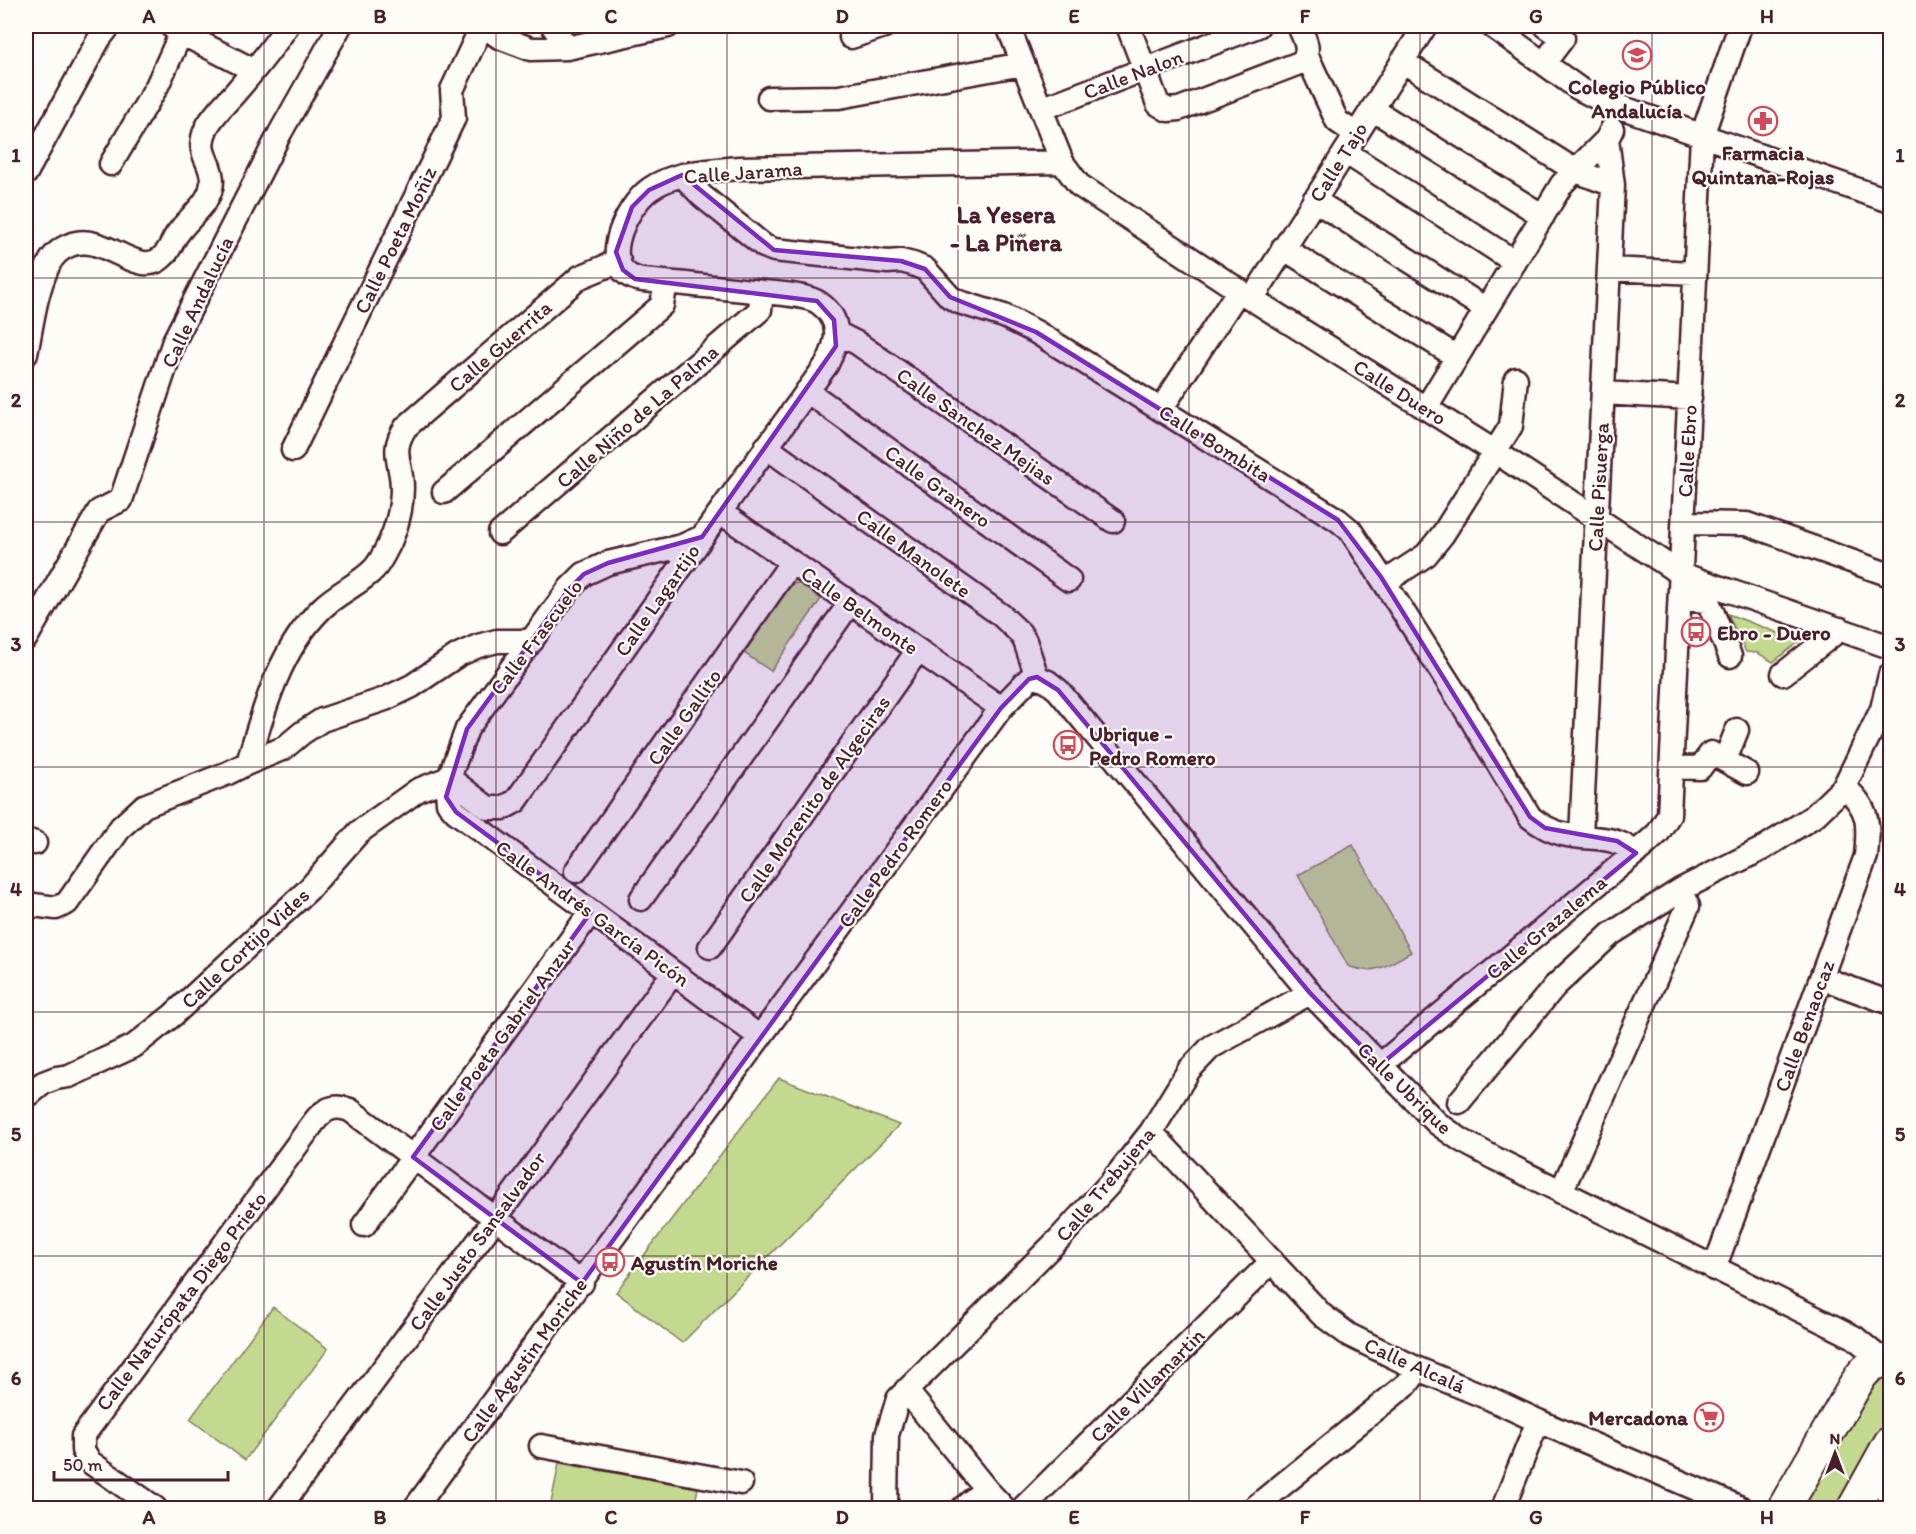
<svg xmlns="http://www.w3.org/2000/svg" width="1916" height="1534" viewBox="0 0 1916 1534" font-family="Itim,sans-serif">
<rect width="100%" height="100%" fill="#fdfcf7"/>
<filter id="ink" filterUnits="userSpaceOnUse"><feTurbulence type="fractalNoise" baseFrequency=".0167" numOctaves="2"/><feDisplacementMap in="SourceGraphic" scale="12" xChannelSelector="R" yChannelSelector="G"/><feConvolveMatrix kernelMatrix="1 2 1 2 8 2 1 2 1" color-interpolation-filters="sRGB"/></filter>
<g filter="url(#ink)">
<!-- green -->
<path fill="#c2d98f" stroke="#867c5d" stroke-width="1.5" d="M798,583L821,599L771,671L744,653L792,584Z
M1728,614L1800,641L1773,662L1758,653L1746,652Z
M1353,845L1411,952C1388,965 1375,976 1348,966L1298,875Z
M779,1078L899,1125L682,1343L616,1292Z
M273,1307L328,1349L245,1460L190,1419Z
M1890,1375V1412L1836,1508H1797L1872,1380Z
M559,1463L698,1488L694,1508H550Z"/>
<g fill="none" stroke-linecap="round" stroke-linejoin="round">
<!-- street casing -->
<g stroke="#4a1f2b" stroke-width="27">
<path id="street" d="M171,26L181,33L253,70
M484,26L499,37L531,49L567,48L668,26
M553,26L567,48
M1008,26L1062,162L1079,185L1252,299L1494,451L1681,574L1890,647
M1128,26L1158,104L1168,110L1179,109L1302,62C1312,50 1304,38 1299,26
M1492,26L1578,88L1603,101L1890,201
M851,37L884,26
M1307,56L1337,121L1356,134
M1402,61L1576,171L1613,185
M1544,63L1563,38L1546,26
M769,98L839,97L1023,64
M1041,109L1258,26
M1372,109L1543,216
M1345,152L1515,262
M111,164L157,86L181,33
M26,173L99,39L109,26
M682,175L702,196L764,246L774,250L888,262L901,261L913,264L925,269L950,297L959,302L1004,316L1036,332L1338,520L1350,530L1381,577L1464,707L1530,817C1540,825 1550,831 1563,834C1592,841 1611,833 1636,853
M1314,200L1486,309
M1283,248L1457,357
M1609,269L1695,273
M1252,299L1425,26
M837,333L857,343L1113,521
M26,354C32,325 35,294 48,266C52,256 60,249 70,245C105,230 141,285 166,253C171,247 173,239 178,233C189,217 212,202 212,181C212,160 195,154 206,129C212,116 225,104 234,94C253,72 272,49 287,26
M807,391L1069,580
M1603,393L1690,398
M1426,408L1562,184L1607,139L1612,129
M1161,409L1239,290
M766,447L1001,615L1020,633L1025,641L1037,677
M293,450L454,118L452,90L482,26
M444,492L662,305L666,282
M720,512L1001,708
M1684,523L1747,524L1890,575
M500,533L760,310L762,292
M702,537L682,546L608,563L584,574L569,589L467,729L449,778L447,790L448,803L456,812L760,1037
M1385,582L1426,555L1443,534L1511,426L1516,379
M1680,599L1708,601L1730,656
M26,638L99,511L121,500L174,341L280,133L340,26
M1783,674L1840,629
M1037,677L1048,682L1058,690L1310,993L1437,1123L1461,1140L1494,1158L1854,1337L1883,1361
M1725,760L1737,730
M248,763L284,748L302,733L322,720L385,699L412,686L458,655L478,646L497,641H532
M1672,767L1700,768L1711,753L1747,773
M449,778L488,808H503L516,801L720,512L827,364C838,342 843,320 819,303C807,294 768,293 752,291C715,287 679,283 642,280C594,272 625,207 650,189C676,171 708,171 739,168L1062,162
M1581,836L1613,185L1607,139
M26,840L35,843
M576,871L791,563
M641,899L850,603
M26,904L56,908L67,903L121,827L144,806L228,773L248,763C264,708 280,649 322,608C337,593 360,584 374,569C380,563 386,550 390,542C397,526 402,506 402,488C402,463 389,451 406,427L580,277L619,261
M710,947L918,650
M1822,978L1890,1003
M1380,1065L1646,844L1658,833L1669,815L1702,136L1740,26
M26,1097L43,1083L56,1078L69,1076L134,1046L173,1015L308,890L359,832L418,790L449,778
M1459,1102L1555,986L1611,934L1682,889L1762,849L1814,816L1844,787L1882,709L1890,675
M1151,1132L1322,1315L1349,1335L1418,1369L1491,1399L1538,1421L1741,1508
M1561,1192L1688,906L1682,889
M364,1225L591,912
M1714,1269L1866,856C1869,825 1870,808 1844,787
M906,1390L986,1489L1004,1508
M541,1446L741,1483
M1887,1490L1890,1497
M155,1508L90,1462L83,1450V1436L314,1122C324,1109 334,1104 350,1110L582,1283
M279,1508L495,1219L673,973
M415,1508L1001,708L1029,679L1037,677
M886,1508L887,1435L898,1399L1060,1238L1113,1180L1151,1132L1189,1070L1211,1047L1310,993
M963,1508L986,1489
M1023,1508L1272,1261
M1254,1508L1408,1383L1418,1369
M1503,1508L1538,1421"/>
</g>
<!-- secondary casing -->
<g stroke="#4a1f2b" stroke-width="36">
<path id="secondary" d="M1784,1508L1860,1377C1868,1366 1877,1360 1890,1361
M1854,1508L1890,1443"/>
</g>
<!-- street -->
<use href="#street" stroke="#fdfcf7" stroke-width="22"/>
<!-- secondary -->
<use href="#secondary" stroke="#fdfcf7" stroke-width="32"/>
</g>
</g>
<!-- marked area -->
<path fill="#7b2cbf" fill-opacity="0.2" stroke="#7b2cbf" stroke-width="4.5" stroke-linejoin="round" d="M682,175L774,250L901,261L925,269L950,297L1036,332L1338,520L1381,577L1530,817L1545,828L1617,841L1636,853L1380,1065L1310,993L1058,690L1037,677L1029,679L1001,708L582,1283L413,1157L591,912L456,812L446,797L467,729L569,589L584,574L608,563L702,537L836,346L834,320L817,301L635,279L623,270L616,252L632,207L649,190Z"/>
<!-- grid -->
<path fill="none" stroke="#4a1f2b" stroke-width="1.5" stroke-opacity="0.55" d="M264,26V1508M496,26V1508M727,26V1508M958,26V1508M1189,26V1508M1420,26V1508M1652,26V1508M26,278H1890M26,522H1890M26,767H1890M26,1012H1890M26,1256H1890"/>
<!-- icons -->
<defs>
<g id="school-ring" transform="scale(1.5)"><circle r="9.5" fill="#fdfcf7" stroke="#d1495b" stroke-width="1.5"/><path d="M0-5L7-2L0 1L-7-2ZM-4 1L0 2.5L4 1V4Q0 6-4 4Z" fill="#d1495b"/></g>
<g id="pharmacy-ring" transform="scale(1.5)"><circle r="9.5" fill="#fdfcf7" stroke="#d1495b" stroke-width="1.5"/><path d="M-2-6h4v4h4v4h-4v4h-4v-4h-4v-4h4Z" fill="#d1495b"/></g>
<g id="bus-ring" transform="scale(1.5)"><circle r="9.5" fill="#fdfcf7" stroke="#d1495b" stroke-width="1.5"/><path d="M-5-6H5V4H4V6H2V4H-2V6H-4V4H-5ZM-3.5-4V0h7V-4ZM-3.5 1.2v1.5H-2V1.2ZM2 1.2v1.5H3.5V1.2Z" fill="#d1495b"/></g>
<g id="supermarket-ring" transform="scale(1.5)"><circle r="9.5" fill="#fdfcf7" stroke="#d1495b" stroke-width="1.5"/><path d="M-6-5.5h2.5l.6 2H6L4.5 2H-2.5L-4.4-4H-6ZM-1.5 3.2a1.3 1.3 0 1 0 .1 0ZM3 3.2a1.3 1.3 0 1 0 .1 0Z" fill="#d1495b"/></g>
</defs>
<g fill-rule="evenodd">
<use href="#school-ring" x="1637" y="55"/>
<use href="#pharmacy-ring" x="1763" y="121"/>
<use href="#bus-ring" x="1696" y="632"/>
<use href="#bus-ring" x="1068" y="745"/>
<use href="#bus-ring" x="610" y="1262"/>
<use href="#supermarket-ring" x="1709" y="1417"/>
</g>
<g text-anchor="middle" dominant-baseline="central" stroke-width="4.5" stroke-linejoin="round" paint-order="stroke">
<!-- street labels -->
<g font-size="21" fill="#4a1f2b" stroke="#fdfcf7">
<text transform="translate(1133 74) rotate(-21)">Calle Nalon</text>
<text transform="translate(1338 162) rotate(-58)">Calle Tajo</text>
<text transform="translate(743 172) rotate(-4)">Calle Jarama</text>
<text transform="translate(395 240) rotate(-64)">Calle Poeta Moñiz</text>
<text transform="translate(197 302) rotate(-65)">Calle Andalucía</text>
<text transform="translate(500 346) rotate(-41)">Calle Guerrita</text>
<text transform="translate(1400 392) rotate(32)">Calle Duero</text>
<text transform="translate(637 416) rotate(-41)">Calle Niño de La Palma</text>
<text transform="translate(976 426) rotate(35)">Calle Sanchez Mejias</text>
<text transform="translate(1215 443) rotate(32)">Calle Bombita</text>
<text transform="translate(1687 451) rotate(-87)">Calle Ebro</text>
<text transform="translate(938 486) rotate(36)">Calle Granero</text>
<text transform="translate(1598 487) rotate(-87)">Calle Pisuerga</text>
<text transform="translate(914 553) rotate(36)">Calle Manolete</text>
<text transform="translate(657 600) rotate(-55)">Calle Lagartijo</text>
<text transform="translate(860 610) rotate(35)">Calle Belmonte</text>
<text transform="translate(536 637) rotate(-53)">Calle Frascuelo</text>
<text transform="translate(684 717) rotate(-55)">Calle Gallito</text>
<text transform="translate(814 799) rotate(-55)">Calle Morenito de Algeciras</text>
<text transform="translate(895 853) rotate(-54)">Calle Pedro Romero</text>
<text transform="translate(593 913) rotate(36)">Calle Andrés García Picón</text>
<text transform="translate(1546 927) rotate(-40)">Calle Grazalema</text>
<text transform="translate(245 948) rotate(-43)">Calle Cortijo Vides</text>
<text transform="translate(1804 1026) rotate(-70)">Calle Benaocaz</text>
<text transform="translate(502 1035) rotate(-54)">Calle Poeta Gabriel Anzur</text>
<text transform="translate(1405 1088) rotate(44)">Calle Ubrique</text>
<text transform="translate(1105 1184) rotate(-50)">Calle Trebujena</text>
<text transform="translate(477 1241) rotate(-54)">Calle Justo Sansalvador</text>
<text transform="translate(181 1301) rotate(-53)">Calle Naturópata Diego Prieto</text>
<text transform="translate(524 1360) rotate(-54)">Calle Agustin Moriche</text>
<text transform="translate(1415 1365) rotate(24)">Calle Alcalá</text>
<text transform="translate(1147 1385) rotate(-45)">Calle Villamartin</text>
</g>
<!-- poi labels -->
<g font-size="21" font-weight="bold" fill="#4a1f2b" stroke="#fdfcf7" text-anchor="start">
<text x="1637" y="86" text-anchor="middle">Colegio Público<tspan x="1637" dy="24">Andalucía</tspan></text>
<text x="1763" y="152" text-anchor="middle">Farmacia<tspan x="1763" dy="24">Quintana-Rojas</tspan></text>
<text x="1717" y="632">Ebro - Duero</text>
<text x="1089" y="733">Ubrique -<tspan x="1089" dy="24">Pedro Romero</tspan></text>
<text x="631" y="1262">Agustín Moriche</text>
<text x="1688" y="1417" text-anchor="end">Mercadona</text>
</g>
<!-- quarter labels -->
<g font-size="24" font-weight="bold" fill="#4a1f2b" stroke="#fdfcf7">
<text x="1006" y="214">La Yesera<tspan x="1006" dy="28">- La Piñera</tspan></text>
</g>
</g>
<!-- margin -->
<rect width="1916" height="1534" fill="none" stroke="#fdfcf7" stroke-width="66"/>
<!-- north arrow -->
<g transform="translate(1835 1453)" stroke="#fdfcf7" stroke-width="4.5" paint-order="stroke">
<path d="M0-4.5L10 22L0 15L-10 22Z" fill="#4a1f2b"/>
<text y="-9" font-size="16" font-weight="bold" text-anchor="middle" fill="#4a1f2b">N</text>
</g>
<!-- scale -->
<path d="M54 1471v9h174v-9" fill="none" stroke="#4a1f2b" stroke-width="3"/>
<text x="63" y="1471" font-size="18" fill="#4a1f2b" stroke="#fdfcf7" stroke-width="4.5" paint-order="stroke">50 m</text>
<rect x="33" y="33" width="1850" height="1468" fill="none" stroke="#4a1f2b" stroke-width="2"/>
<g font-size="20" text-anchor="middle" font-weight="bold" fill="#4a1f2b">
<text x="149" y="23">A</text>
<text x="380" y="23">B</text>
<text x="611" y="23">C</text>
<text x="842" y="23">D</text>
<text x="1074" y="23">E</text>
<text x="1305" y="23">F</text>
<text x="1536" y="23">G</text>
<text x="1767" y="23">H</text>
<text x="16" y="162">1</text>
<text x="1900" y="162">1</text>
<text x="16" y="407">2</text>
<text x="1900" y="407">2</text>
<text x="16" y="651">3</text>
<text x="1900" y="651">3</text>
<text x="16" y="896">4</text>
<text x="1900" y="896">4</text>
<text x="16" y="1141">5</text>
<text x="1900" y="1141">5</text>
<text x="16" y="1385">6</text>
<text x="1900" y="1385">6</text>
<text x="149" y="1524">A</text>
<text x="380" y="1524">B</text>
<text x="611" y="1524">C</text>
<text x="842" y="1524">D</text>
<text x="1074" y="1524">E</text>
<text x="1305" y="1524">F</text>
<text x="1536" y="1524">G</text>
<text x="1767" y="1524">H</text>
</g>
</svg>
